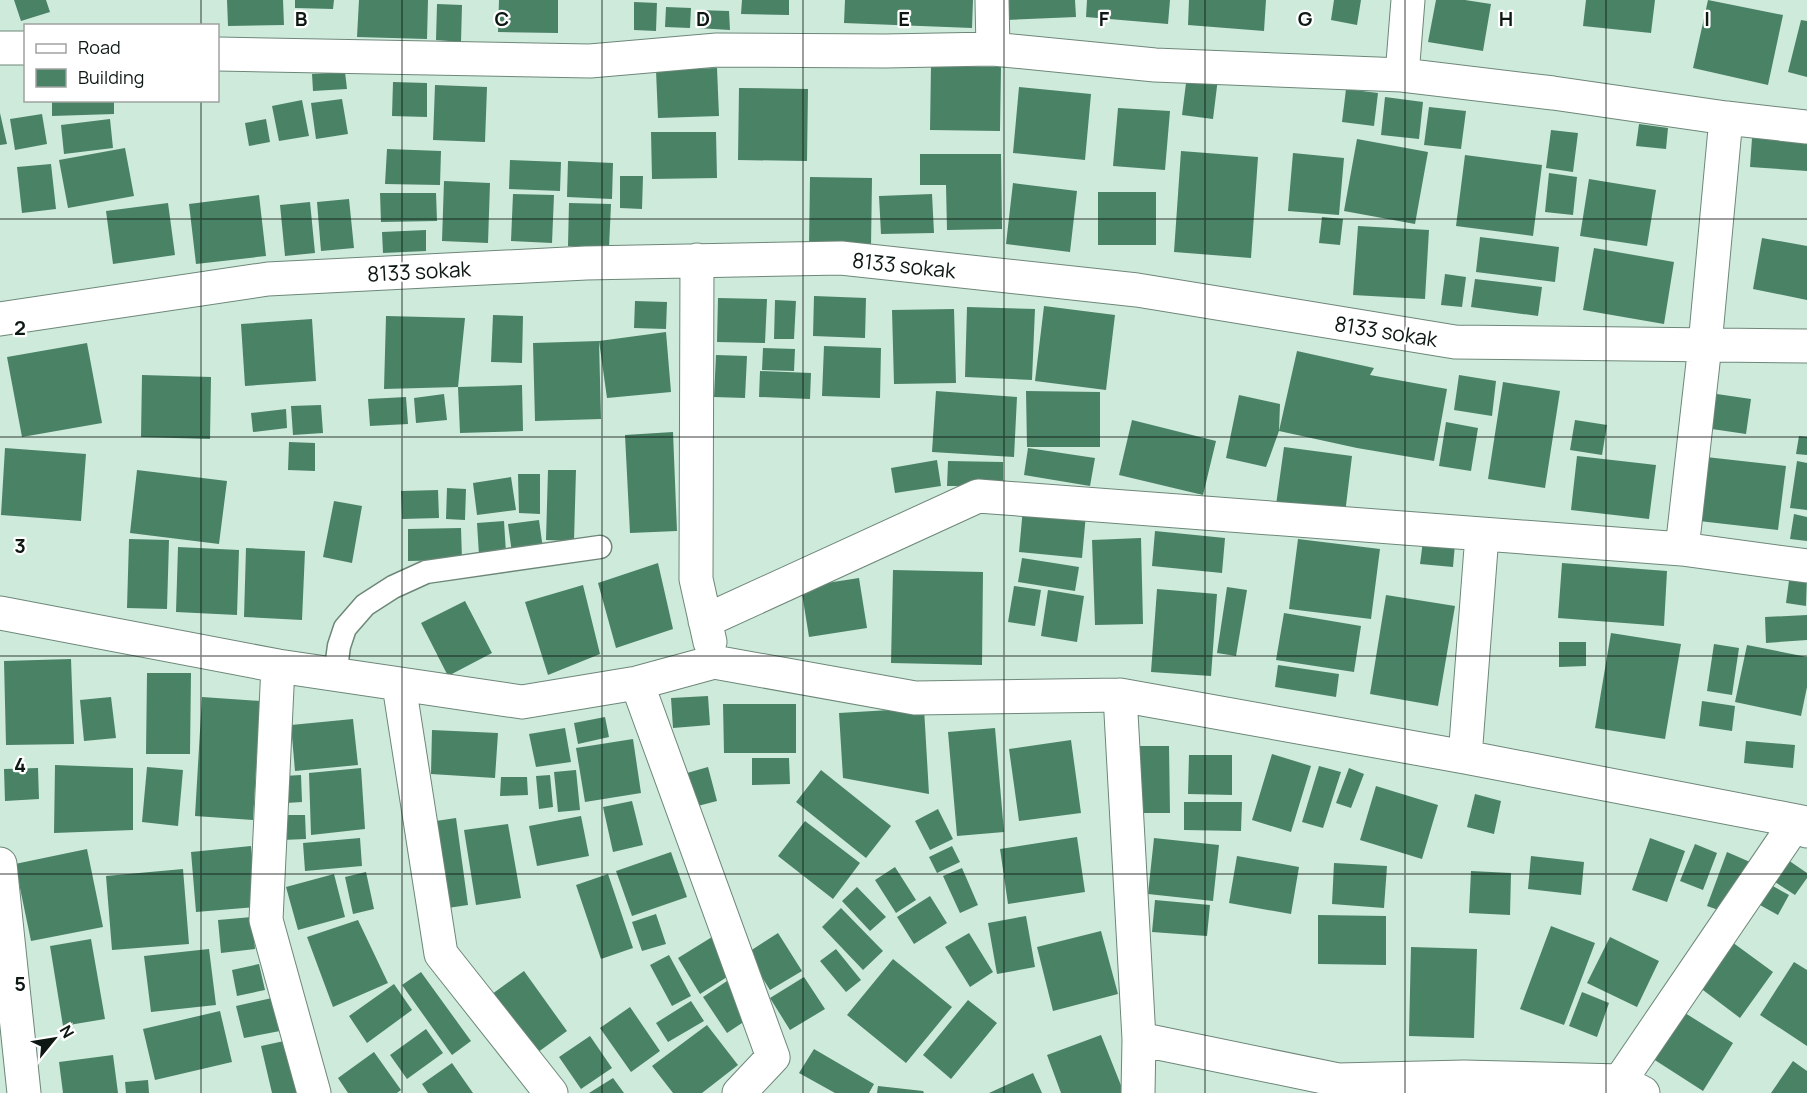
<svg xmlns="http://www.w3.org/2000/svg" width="1807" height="1093" viewBox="0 0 1807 1093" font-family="Manrope,sans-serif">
<rect width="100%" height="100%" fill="#ceeadb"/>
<!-- building -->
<path fill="#4a8266" d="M14,0H46L50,12L21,21Z
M227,0H283L284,25L228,26Z
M295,0H334L333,9L295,8Z
M359,0H428L427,39L357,37Z
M499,0H558V33L498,32Z
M742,0H789V15L741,14Z
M845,0H973L972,28L844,23Z
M1006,0H1075L1076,17L1007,20Z
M1087,0H1170L1168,24L1086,17Z
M1189,0H1266L1264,31L1188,25Z
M1334,0H1361L1357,25L1331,20Z
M1436,0H1465L1491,4L1483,51L1428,42Z
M1586,0H1655L1651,33L1583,26Z
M1708,0L1783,15L1768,85L1693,68Z
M634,2L657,3L656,31L634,30Z
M437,4L462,5L461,42L436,40Z
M666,7L691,8L690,28L665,27Z
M697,10L729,11L730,30L697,28Z
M1801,20L1807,21V77L1788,72Z
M931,66L1001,67L1000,131L930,130Z
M717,68L719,116L658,118L656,70Z
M345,72L347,89L313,91L312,74Z
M1187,75L1218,78L1213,119L1182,115Z
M393,82L427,83V117L392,116Z
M435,85L487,87L485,142L433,140Z
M1019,87L1091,94L1085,160L1013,153Z
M739,88L808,89L807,161L738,160Z
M1346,89L1378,93L1374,126L1342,122Z
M1385,97L1423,102L1419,139L1381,135Z
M342,99L348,134L316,139L311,103Z
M52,100H114V114L52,116Z
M302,100L309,136L279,141L272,106Z
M1429,107L1466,111L1461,149L1424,145Z
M1118,108L1170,111L1165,170L1113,166Z
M0,113L7,144L0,145Z
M42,114L47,144L15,150L10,119Z
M110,119L113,148L64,154L61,125Z
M266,119L270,142L249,146L245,123Z
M1639,124L1668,128L1666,149L1636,146Z
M1551,130L1578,133L1573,172L1546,168Z
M651,132H716L717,178L652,179Z
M1752,138L1807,143V171L1750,167Z
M1357,139L1428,152L1415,224L1344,211Z
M125,148L134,196L68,208L59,160Z
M387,149L441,151L440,185L385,184Z
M1181,151L1258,157L1251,258L1174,252Z
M1293,153L1344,158L1339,215L1288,211Z
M920,154H1001L1002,229L947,230L946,185H920Z
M1465,155L1542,165L1533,236L1456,226Z
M510,160L561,162L560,191L509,189Z
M568,161L613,163L612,199L567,197Z
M51,164L56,209L22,213L17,167Z
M1549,173L1577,177L1573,215L1545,212Z
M620,176H643L642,209L620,208Z
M810,177L872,178L871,247H809Z
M1589,179L1656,190L1647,246L1580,236Z
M444,181L490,183L488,243L442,241Z
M1013,183L1077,191L1070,252L1006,244Z
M1098,192H1156V245H1098Z
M380,193H436L437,221L381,222Z
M513,194L554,195L552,243L511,241Z
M932,194L934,233L881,234L879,196Z
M259,195L266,256L196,264L189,204Z
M349,199L354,248L321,251L317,202Z
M310,202L315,253L285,256L280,205Z
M168,203L175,255L113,264L106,211Z
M569,203L611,204L609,248L568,246Z
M1322,217L1343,219L1340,245L1319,243Z
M1358,226L1429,230L1425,299L1353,295Z
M426,230V251L383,253L382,232Z
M1480,237L1559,247L1555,282L1476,272Z
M1762,238L1807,246V300L1753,289Z
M1594,248L1674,262L1664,324L1583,310Z
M1445,274L1466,277L1462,307L1441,305Z
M1475,279L1542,287L1538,316L1471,307Z
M814,296L866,298L865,338L813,336Z
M718,298L767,299L765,343L717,342Z
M775,300L796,301L794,339H774Z
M635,301L667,302L666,329L634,328Z
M1044,306L1115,315L1106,390L1035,381Z
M967,307L1035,309L1032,380L965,377Z
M954,309L956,383L894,384L892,310Z
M493,315L523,316L522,363L491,362Z
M386,316L465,318L458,387L384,389Z
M312,319L316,381L245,386L241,324Z
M666,332L671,392L607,398L599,341Z
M599,341L601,419L535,421L533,343Z
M87,343L102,423L22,437L7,357Z
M824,346L881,348L880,398L822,396Z
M763,348L795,349L794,371L762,370Z
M1297,351L1374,368L1370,375L1447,389L1434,461L1357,448L1279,431L1266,467L1226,458L1239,395L1280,404L1279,431Z
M716,355L747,356L745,398L714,397Z
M760,371L811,373L810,399L759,397Z
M142,375L211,377L210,439L141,437Z
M1459,375L1496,381L1492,416L1454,410Z
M1503,382L1560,391L1545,488L1488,479Z
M522,385L523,431L460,433L458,387Z
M936,391L1017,397L1014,457L932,452Z
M1026,391L1100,392V447H1027Z
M1710,393L1751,399L1746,434L1705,428Z
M444,394L447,420L416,423L414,398Z
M406,397L408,424L370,426L368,399Z
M321,405L323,433L293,435L291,406Z
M286,409L287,428L253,432L251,413Z
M1132,420L1216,441L1203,495L1119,475Z
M1575,420L1607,425L1602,455L1570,450Z
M1446,422L1478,428L1471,471L1439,466Z
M673,432L677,531L630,533L625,435Z
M1799,436L1807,437V455L1796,454Z
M289,442L315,443V471L288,470Z
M1284,447L1352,456L1345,514L1276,505Z
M5,448L86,454L81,521L1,515Z
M1028,448L1095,458L1090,486L1024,475Z
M1577,456L1656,465L1649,519L1571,510Z
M1706,457L1786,466L1778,530L1699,521Z
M937,460L941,486L895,493L891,468Z
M948,461L1003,462V486H947Z
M1797,461L1807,463V510L1790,508Z
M137,470L227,481L219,544L130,533Z
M548,470H576L574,541L546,540Z
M518,474H540V514L519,513Z
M511,477L516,510L477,515L473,483Z
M447,488L466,489L465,520L446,519Z
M438,490L439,518L402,519L401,491Z
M334,501L362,506L352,563L323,557Z
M1023,508L1086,514L1082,558L1019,552Z
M1794,514L1807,517V541L1790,539Z
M539,520L543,549L512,553L508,524Z
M504,521L506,553L479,555L477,523Z
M461,528L462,560L408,561V529Z
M1155,531L1225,538L1222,573L1152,566Z
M1141,538L1143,624L1095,625L1092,540Z
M129,539L169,540L167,609L127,608Z
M1298,539L1380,549L1371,619L1289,609Z
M1423,541L1455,544L1453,567L1420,564Z
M178,547L239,550L237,615L176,612Z
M246,548L305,551L302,620L244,617Z
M1022,558L1079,567L1075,591L1018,582Z
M658,563L673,629L616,648L598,583Z
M1562,563L1667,571L1664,626L1558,618Z
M893,570L983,572L982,665L891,663Z
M1790,573L1807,576L1806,606L1786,603Z
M859,578L867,628L809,637L801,587Z
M583,585L600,654L548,675L525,602Z
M1014,586L1041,590L1035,626L1008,622Z
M1227,587L1247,590L1236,656L1217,653Z
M1157,589L1217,594L1211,676L1151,672Z
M1048,590L1084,596L1077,642L1041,636Z
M1386,595L1455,606L1438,706L1370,694Z
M465,601L492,653L448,676L421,623Z
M1284,613L1361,626L1354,672L1276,660Z
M1807,615V640L1766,643L1765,617Z
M1611,633L1681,644L1665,739L1595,728Z
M1559,642H1586V666L1559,667Z
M1714,644L1739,648L1732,695L1707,691Z
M1747,645L1807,657V687L1801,716L1735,702Z
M71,659L74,744L6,745L4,661Z
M1278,665L1339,674L1336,697L1275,687Z
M147,673H191L190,754H146Z
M708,696L710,725L673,728L671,698Z
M111,697L116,738L84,741L80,700Z
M202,697L260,701L253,820L195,816Z
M1702,701L1735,706L1732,731L1699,726Z
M723,704H796V753H724Z
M924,708L929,794L843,778L839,713Z
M605,717L609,737L578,744L574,723Z
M353,719L358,765L295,771L291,725Z
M565,728L571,762L536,767L529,734Z
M995,728L1004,832L957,836L948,732Z
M432,730L498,733L495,778L431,774Z
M633,739L641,793L585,802L576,748Z
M1071,740L1081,813L1019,821L1009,749Z
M1746,741L1795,745L1793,768L1744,763Z
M1133,746H1169L1170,813H1133Z
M1272,754L1311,766L1291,832L1252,820Z
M1189,755H1232V795L1188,794Z
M752,758H789L790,784L752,785Z
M55,765L133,768V830L54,833Z
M1319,766L1341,772L1323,828L1302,822Z
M147,767L183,770L178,826L142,822Z
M708,767L717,801L690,808L680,775Z
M38,768L39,799L5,801L4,769Z
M361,768L365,829L311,835L309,773Z
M1349,768L1364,774L1351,808L1336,803Z
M576,770L580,810L558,812L554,772Z
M821,770L891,826L866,858L796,802Z
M301,775L302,802L286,803L284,776Z
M550,775L553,807L539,809L536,776Z
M501,777H527L528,795L500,796Z
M1376,786L1438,805L1422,859L1360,840Z
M1475,794L1501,801L1494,834L1467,827Z
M632,801L643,845L613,852L603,807Z
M1184,802H1242L1241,831L1184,830Z
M938,809L953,839L930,850L915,821Z
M282,815H305L306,839L282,840Z
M581,816L589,856L537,866L529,826Z
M456,818L468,905L441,909L429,822Z
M805,821L860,863L833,899L778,856Z
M508,824L521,898L476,905L464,830Z
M1077,837L1085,892L1008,904L1000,849Z
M360,838L362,866L305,871L303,843Z
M1154,838L1219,845L1213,901L1148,894Z
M1650,838L1685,851L1667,902L1632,890Z
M1695,844L1717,853L1703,890L1680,881Z
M251,846L257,907L196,912L191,852Z
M952,846L960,862L937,873L929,857Z
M87,849L103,927L31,941L15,864Z
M671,852L687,897L632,916L616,871Z
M1727,852L1750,862L1730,914L1707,906Z
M1237,856L1299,867L1291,914L1229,903Z
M1531,856L1584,862L1581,895L1528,889Z
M1788,860L1807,873V878L1795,895L1775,882Z
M1334,863L1387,866L1384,908L1332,904Z
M895,867L916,900L896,913L875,880Z
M962,868L978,905L960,913L943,876Z
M183,869L189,944L112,950L106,876Z
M1471,871L1511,873L1510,915L1469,913Z
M366,872L374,909L353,914L345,877Z
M334,874L345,917L298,930L286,887Z
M608,874L633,948L601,959L576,885Z
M1769,884L1789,895L1778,915L1758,904Z
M857,887L886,917L870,931L842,901Z
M930,896L947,923L914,944L897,917Z
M1155,900L1210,905L1207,936L1152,932Z
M841,908L883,951L863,970L822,927Z
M656,914L666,944L642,951L632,922Z
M1318,915L1386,916V965L1318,964Z
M1026,916L1035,967L997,974L988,923Z
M252,917L255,949L221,953L218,920Z
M358,920L388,983L333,1007L307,937Z
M1551,926L1595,943L1564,1025L1520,1009Z
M1101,931L1118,994L1053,1011L1037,947Z
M778,933L802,971L770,990L747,953Z
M969,933L993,972L970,987L945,947Z
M712,937L735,972L700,994L678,958Z
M1610,937L1659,961L1637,1007L1587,983Z
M91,939L105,1019L63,1026L50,946Z
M1732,942L1773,972L1740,1018L1699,987Z
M1411,947L1477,949L1474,1038L1409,1036Z
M209,949L216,1005L151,1012L144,956Z
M836,949L861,980L846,992L820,961Z
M669,955L691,996L672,1006L650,965Z
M893,959L952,1007L906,1063L847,1015Z
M1794,962L1807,970V1046L1760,1015Z
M259,964L265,990L237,996L232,970Z
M524,971L567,1031L530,1058L488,997Z
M421,972L471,1041L452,1055L402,985Z
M804,977L825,1009L790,1030L770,998Z
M727,981L751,1017L727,1033L703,997Z
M394,984L412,1010L367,1043L349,1016Z
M1582,992L1609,1003L1597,1037L1569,1026Z
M272,998L280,1031L244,1038L236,1006Z
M968,1000L997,1023L951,1079L923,1055Z
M691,1001L704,1021L668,1042L656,1023Z
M630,1007L660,1051L631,1072L600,1028Z
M1677,1008L1733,1043L1703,1091L1647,1055Z
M220,1011L232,1062L155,1080L143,1029Z
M707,1025L738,1065L702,1093H673L652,1066Z
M426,1029L443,1053L407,1079L390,1055Z
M1101,1035L1124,1093H1061L1047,1055Z
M590,1036L612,1068L581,1089L559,1057Z
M289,1040L302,1093H272L261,1046Z
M814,1049L874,1084L869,1093H835L799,1073Z
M374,1052L401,1090L397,1093H348L338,1078Z
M113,1055L118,1093H63L59,1062Z
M1793,1061L1807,1071V1093H1771Z
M452,1063L473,1093H428L422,1084Z
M1033,1073L1042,1093H989Z
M613,1078L624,1093H589Z
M148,1080L149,1093H126L125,1082Z
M878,1086L923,1091L924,1093H877Z"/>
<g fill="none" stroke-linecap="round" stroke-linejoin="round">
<!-- service casing -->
<g stroke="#6d8779" stroke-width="25">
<path id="service" d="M335,675L339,646L345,628L365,605L393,587L426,572L600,547"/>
</g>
<!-- minor casing -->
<g stroke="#6d8779" stroke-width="35">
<path id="minor" d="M992,0L993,49
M0,48H26
M218,54L590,61L717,50L885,51L993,49L1155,65L1402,75L1553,93L1726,118L1807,127
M1402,75L1408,0
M697,260L696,579L710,642
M0,319L268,279L586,263L841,258L1137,290L1455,342L1807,346
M1682,549L1705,345L1726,118
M0,613L278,666L522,702L637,683L714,662L915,698L1120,695L1465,757L1807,823
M705,621L978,496L1682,549L1807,566
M278,666L266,920L314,1093
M637,683L773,1057L739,1093
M399,685L441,954L551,1093
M1120,695L1139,1039L1138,1093
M1465,757L1482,535
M0,864L24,1093
M1139,1039L1338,1080L1464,1077L1620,1081L1643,1093
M1621,1093L1620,1081L1797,821L1807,831"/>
</g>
<!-- service -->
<use href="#service" stroke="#fff" stroke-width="22"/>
<!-- minor -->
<use href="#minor" stroke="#fff" stroke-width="33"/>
</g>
<!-- grid -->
<path fill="none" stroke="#0e1813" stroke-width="1.5" stroke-opacity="0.55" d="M201,0V26M402,0V1093M602,0V1093M803,0V1093M1004,0V1093M1205,0V1093M1405,0V1093M1606,0V1093M201,100V1093M0,219H1807M0,437H1807M0,656H1807M0,874H1807"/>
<g text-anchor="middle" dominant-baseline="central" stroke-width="4.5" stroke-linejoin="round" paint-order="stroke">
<!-- street labels -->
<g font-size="21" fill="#0e1813" stroke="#fff">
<text transform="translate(904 265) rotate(6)">8133 sokak</text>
<text transform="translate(419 271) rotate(-3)">8133 sokak</text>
<text transform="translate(1386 331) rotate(9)">8133 sokak</text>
</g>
</g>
<g font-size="20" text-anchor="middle" font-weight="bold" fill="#0e1813" stroke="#fff" stroke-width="4.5" stroke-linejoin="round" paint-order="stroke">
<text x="301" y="26">B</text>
<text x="502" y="26">C</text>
<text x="703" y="26">D</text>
<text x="904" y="26">E</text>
<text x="1104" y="26">F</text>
<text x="1305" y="26">G</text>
<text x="1506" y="26">H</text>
<text x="1707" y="26">I</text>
<text x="20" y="335">2</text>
<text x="20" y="553">3</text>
<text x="20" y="772">4</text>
<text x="20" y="991">5</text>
</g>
<!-- legend -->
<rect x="24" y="24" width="195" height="78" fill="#ffffff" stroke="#9fa3a1" stroke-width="1.5"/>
<rect x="36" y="44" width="30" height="9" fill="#ffffff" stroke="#9fa3a1" stroke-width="1.5"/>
<text x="78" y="54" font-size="18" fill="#0e1813">Road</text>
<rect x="36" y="69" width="30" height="18" fill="#4a8266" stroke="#9fa3a1" stroke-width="1.5"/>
<text x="78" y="84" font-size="18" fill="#0e1813">Building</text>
<!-- north arrow -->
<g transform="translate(54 1039) rotate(60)" stroke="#ffffff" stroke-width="4.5" paint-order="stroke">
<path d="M0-4.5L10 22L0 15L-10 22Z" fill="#0e1813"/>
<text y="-9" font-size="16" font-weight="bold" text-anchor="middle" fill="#0e1813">N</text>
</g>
</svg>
